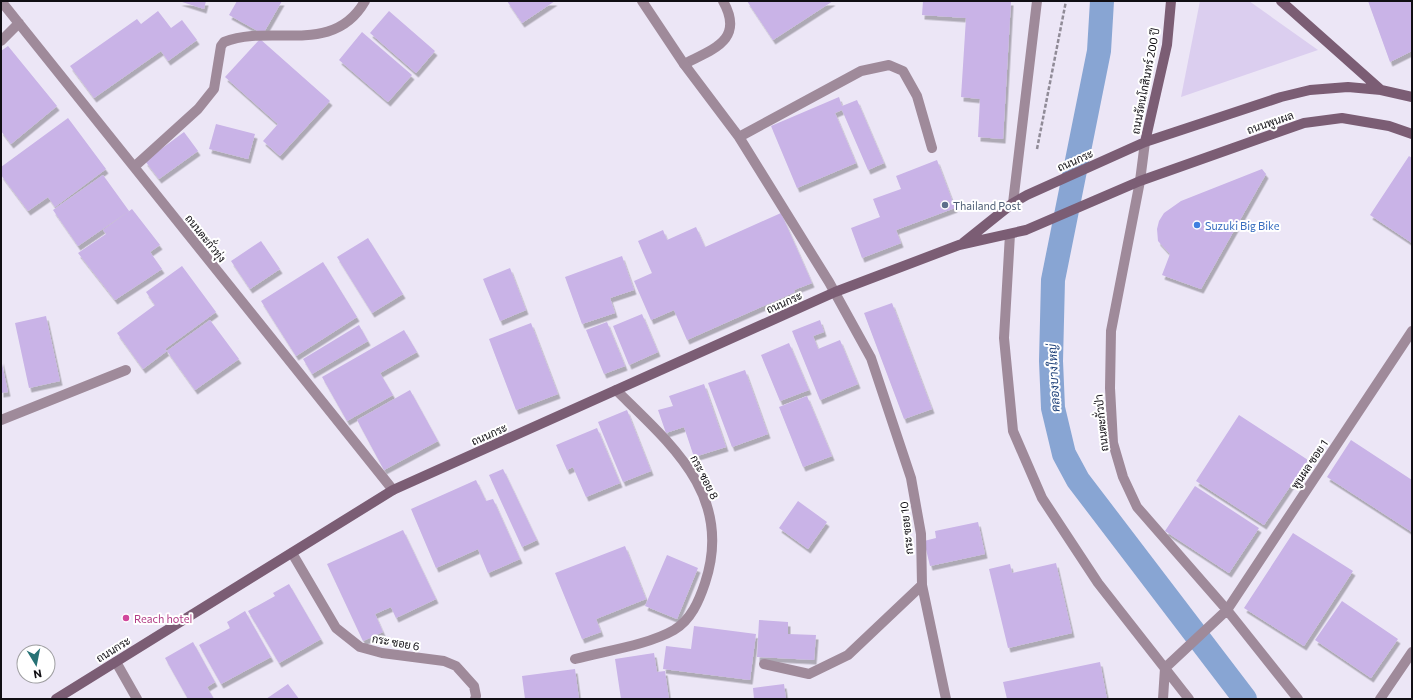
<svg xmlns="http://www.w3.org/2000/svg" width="1413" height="700" viewBox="0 0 1413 700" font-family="Commissioner,Sarabun,sans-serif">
<defs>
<filter id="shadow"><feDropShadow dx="2.5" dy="4.5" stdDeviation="0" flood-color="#0004"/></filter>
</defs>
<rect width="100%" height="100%" fill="#ece6f6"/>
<!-- green -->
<path fill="#dbceef" d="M1200,1H1249L1318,50L1181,97Z"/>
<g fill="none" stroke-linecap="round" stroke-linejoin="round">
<!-- canal -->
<path stroke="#88a5d3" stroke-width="24" d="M1102,1L1099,51L1053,280L1051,361L1053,408L1064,454L1078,480L1245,699"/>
</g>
<!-- building -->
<path fill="#c9b3e7" filter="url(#shadow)" d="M179,1H206L204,9Z
M237,1H282L263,34L229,15Z
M507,1H555L522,23Z
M747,1H833L773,40Z
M923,1H1011L1003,139L978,137L980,99L961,97L966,18L922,15Z
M1368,1H1412V51L1390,62Z
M158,11L171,28L182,20L197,40L168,61L161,51L94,98L70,66L137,19L141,24Z
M389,11L435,51L416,73L370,33Z
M362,32L412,75L388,102L339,60Z
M260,39L330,101L280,156L263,141L278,124L225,77Z
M8,46L57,106L11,144L1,131V51Z
M839,97L842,106L857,100L884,163L868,170L842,110L835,113L856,163L797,188L771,126Z
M68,118L106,169L55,207L48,197L28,211L1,175V167Z
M216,124L255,134L248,159L209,149Z
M184,132L198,151L159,179L145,161Z
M1409,156L1412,158V243L1370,215Z
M937,160L955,208L896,230L901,243L862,258L851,228L880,217L873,199L901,189L896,176Z
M1262,169L1266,174L1201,289L1162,275L1170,254L1158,241L1157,229L1159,221L1164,213L1181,201Z
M103,175L129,211L78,246L53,210Z
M132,209L160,245L150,252L162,269L115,300L78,253L106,234L103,230Z
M781,213L812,283L794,290L795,292L687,340L674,310L651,320L634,281L652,273L638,241L663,230L667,240L696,227L705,247Z
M368,238L403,294L372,313L337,257Z
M261,241L280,269L250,289L231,261Z
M622,256L634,290L610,298L615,313L582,324L565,277Z
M323,262L357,317L296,356L261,301Z
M182,266L216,312L165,349L167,351L143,369L117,333L155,305L146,292Z
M510,268L526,310L500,321L483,279Z
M892,303L932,409L904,419L864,313Z
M642,314L658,352L629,365L613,326Z
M46,316L60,381L29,388L15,323Z
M210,320L239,359L195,390L167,351Z
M820,320L824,332L813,336L818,349L840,340L858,384L820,400L792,331Z
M607,322L625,366L604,374L586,330Z
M531,323L558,394L516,410L489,339Z
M359,325L368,341L312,374L303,359Z
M404,330L417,352L380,373L393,395L347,421L322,377Z
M789,343L809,390L780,401L761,355Z
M1,359L8,392L1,393Z
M745,370L768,434L732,447L708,383Z
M704,384L726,447L694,457L684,427L666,433L658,410L673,406L669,396Z
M410,390L438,441L384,470L357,420Z
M807,396L832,456L803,467L779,407Z
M627,410L651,471L623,482L598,422Z
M1239,415L1308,460L1264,525L1196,481Z
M597,428L620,483L586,497L573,467L567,470L556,445Z
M1351,440L1412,480V532L1327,477Z
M503,469L537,540L522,547L489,475Z
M476,480L486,501L493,499L520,559L488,573L478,549L436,568L411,509Z
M1195,486L1259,528L1229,573L1165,531Z
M798,501L827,522L808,549L779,528Z
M978,522L985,554L930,566L924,541L936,538L935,531Z
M403,530L436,599L396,618L391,607L375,614L383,632L363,641L327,564Z
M1293,533L1353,571L1304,646L1244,608Z
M625,546L646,599L596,619L601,632L582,639L555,573Z
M667,555L698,568L677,619L645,606Z
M1056,563L1072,633L1008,648L989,569L1010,564L1012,573Z
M289,584L321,639L279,663L248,611L275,596L273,593Z
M1342,601L1398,639L1371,678L1315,640Z
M245,611L271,657L221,684L199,645L230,628L227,622Z
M759,620L788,622V634L816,635L814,660L757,657Z
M694,626L756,634L750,680L663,669L666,646L691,649Z
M193,642L215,682L207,687L214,699H188L165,658Z
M654,653L657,672L665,671L669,699H621L615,659Z
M1100,662L1107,699H1007L1003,682Z
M575,669L579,699H525L522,676Z
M288,684L299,699H266Z
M784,684L786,699H754L753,688Z"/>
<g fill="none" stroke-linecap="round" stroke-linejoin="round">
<!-- path -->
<path stroke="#908b97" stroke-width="2.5" stroke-dasharray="4 2" stroke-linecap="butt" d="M1037,149L1066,1"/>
<!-- lane -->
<path stroke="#9f8a9a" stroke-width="10" d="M684,64C713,49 745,40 723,1
M1227,610L1412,331
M1380,699L1412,652"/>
<!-- street -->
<path stroke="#9f8a9a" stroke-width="10" d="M1,1L393,490
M642,1L684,64L739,137L829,282L871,358L911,478L921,534L922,585L848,655L809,674L764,664
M1,41L19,23
M739,137L861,71L889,65L903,71L917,96L932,148
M1145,142L1140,181L1111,331L1110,388L1113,443L1123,477L1137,507L1227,610L1298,699
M134,167L198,109L214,89L221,46L224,42C272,23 333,57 365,1
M1013,203L1037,1
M1010,234L1004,338L1013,431L1042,498L1098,583L1189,699
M1,420L126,370
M292,553L336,628L360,647L382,653L444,661L456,666L474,686L476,696L475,699
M922,585L946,699
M575,659C605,651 648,645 674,630C691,620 699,601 705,583C734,496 672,445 616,390
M116,662L137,699
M1163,699L1165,668L1227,610"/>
<!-- secondary -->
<path stroke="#7b5d74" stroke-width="10" d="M1281,1L1381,90
M1145,142L1167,45L1171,1
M963,243L1013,203L1027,195L1145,142L1281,97L1310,90L1348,87L1381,90L1412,97
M56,699L393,490L835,292L959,245L1026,230L1140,181L1304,123L1342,118L1389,126L1412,134"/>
</g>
<!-- markers -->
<circle fill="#5c6f8a" stroke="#fff" stroke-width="1.5" cx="945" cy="205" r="4"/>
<circle fill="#3f7fe0" stroke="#fff" stroke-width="1.5" cx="1197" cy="225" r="4"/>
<circle fill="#d1479c" stroke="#fff" stroke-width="1.5" cx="126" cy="618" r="4"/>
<g text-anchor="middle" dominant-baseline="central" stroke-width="4" stroke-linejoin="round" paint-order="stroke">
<!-- street labels -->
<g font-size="11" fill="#100e13" stroke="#fff">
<text transform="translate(1145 81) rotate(-79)">ถนนรัตนโกสินทร์ 200 ปี</text>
<text transform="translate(1270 122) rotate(-19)">ถนนพูนผล</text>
<text transform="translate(1075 160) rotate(-24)">ถนนกระ</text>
<text transform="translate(206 238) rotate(51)">ถนนตะกั่วทุ่ง</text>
<text transform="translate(784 302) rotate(-24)">ถนนกระ</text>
<text transform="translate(1101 423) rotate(-96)">ถนนตะกั่วป่า</text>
<text transform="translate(489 434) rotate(-24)">ถนนกระ</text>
<text transform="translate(1309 464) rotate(-56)">พูนผล ซอย 1</text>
<text transform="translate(705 477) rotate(63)">กระ ซอย 8</text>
<text transform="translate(906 528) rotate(-96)">กระ ซอย 10</text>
<text transform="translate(396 642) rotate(10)">กระ ซอย 6</text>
<text transform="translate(113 649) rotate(-32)">ถนนกระ</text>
</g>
<!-- service labels -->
<g font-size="11" fill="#4e5e75" stroke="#fff" text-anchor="start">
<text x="953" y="205">Thailand Post</text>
</g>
<!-- shop labels -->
<g font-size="11" fill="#366cbe" stroke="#fff" text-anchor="start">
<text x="1205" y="225">Suzuki Big Bike</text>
</g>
<!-- hotel labels -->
<g font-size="11" fill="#b23c85" stroke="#fff" text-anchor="start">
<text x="134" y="618">Reach hotel</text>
</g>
<!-- water labels -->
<g font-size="12" font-style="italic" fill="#1c3f78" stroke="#fff">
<text transform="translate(1053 378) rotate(-93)">คลองบางใหญ่</text>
</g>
</g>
<!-- border -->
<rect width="1413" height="700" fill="none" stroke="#100e13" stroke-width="4"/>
<!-- north arrow -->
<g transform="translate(36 664) rotate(170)"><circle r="19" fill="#ffffff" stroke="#9f9fa1"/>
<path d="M0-3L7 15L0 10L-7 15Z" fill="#277275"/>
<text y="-6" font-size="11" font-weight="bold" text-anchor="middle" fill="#100e13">N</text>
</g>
</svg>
